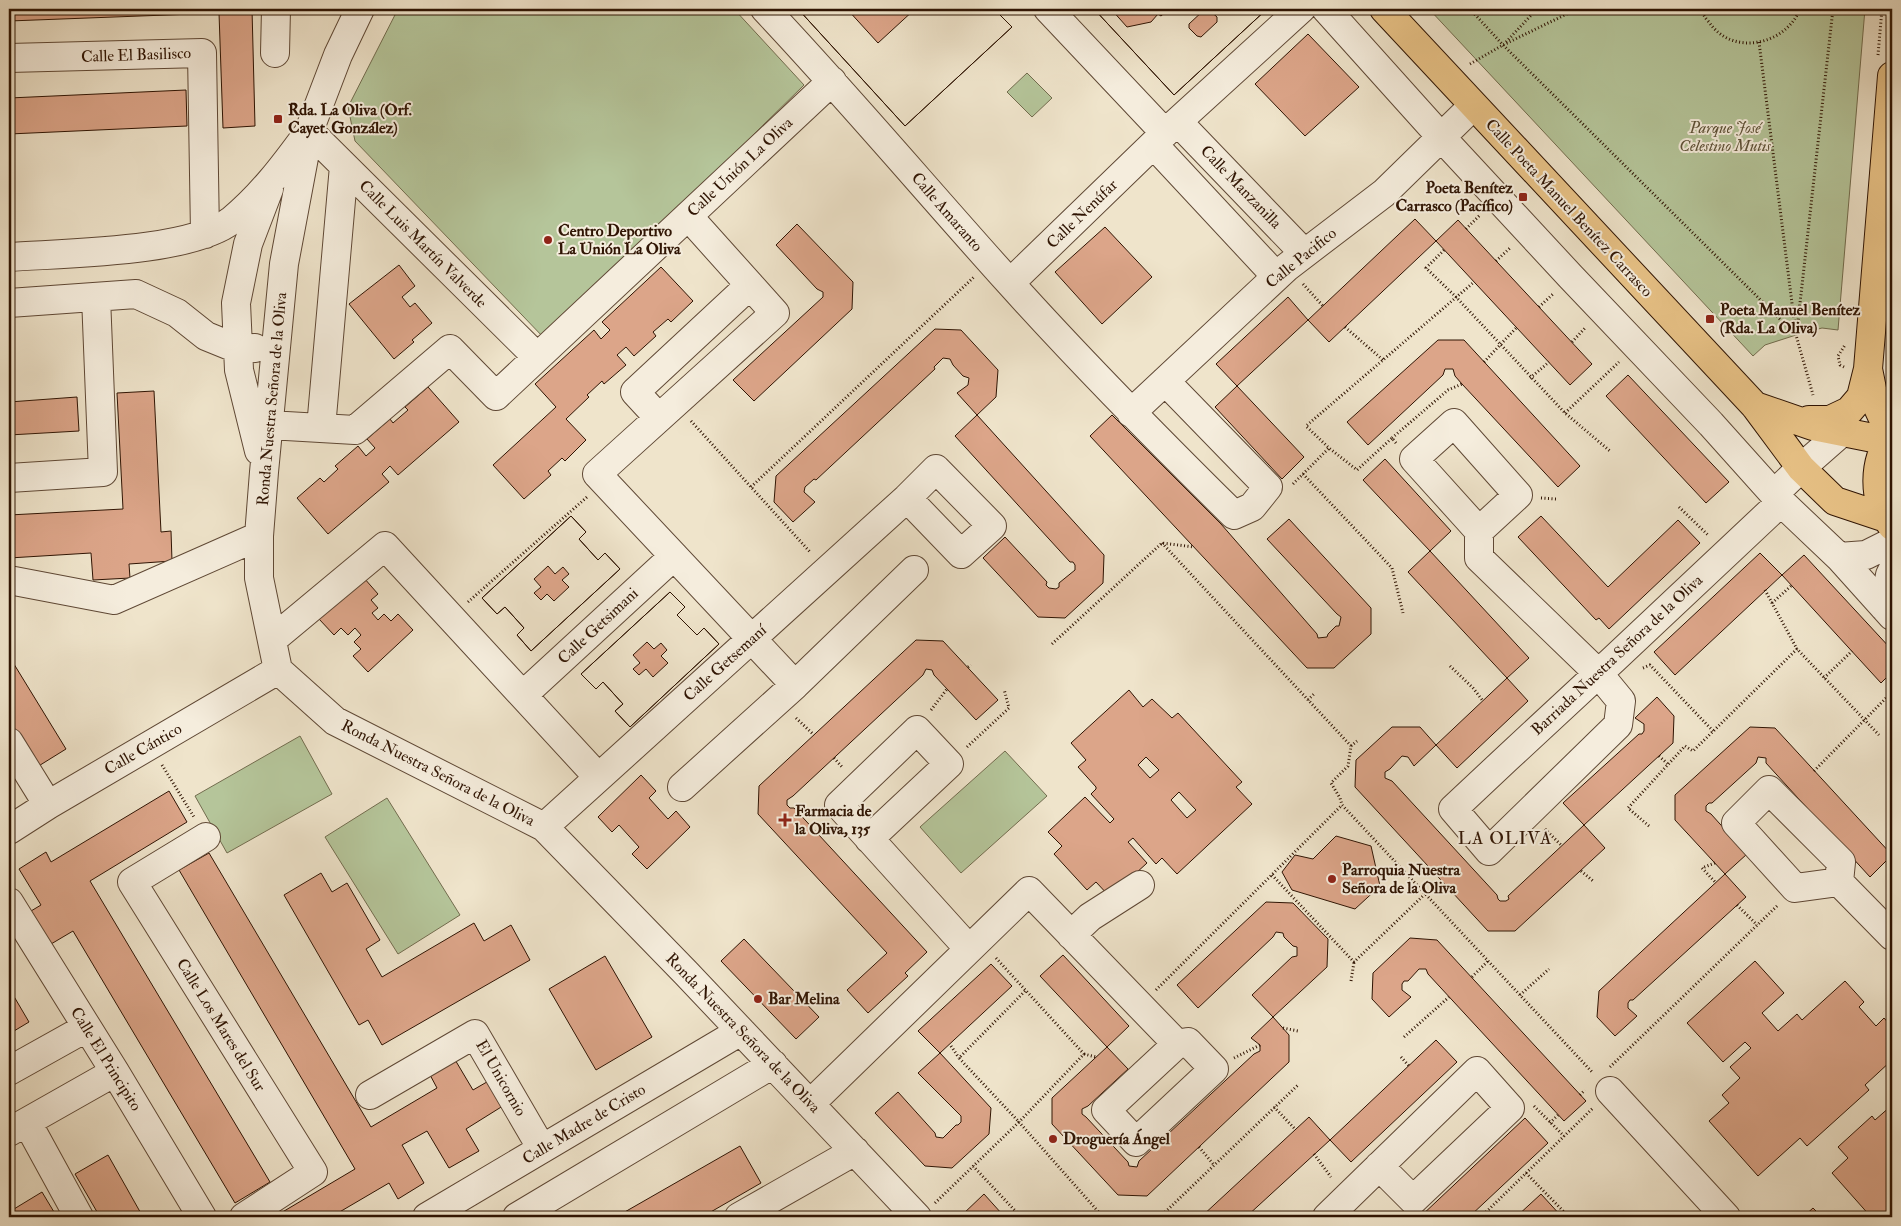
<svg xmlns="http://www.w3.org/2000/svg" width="1901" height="1226" viewBox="0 0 1901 1226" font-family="'IM FELL Double Pica',serif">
<rect width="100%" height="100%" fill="#efe4cb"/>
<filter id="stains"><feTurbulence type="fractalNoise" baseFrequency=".004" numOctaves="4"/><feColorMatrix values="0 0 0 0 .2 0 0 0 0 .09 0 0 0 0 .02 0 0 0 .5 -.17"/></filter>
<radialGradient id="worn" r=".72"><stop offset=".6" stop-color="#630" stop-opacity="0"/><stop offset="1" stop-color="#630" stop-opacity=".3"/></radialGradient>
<!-- green -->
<path fill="#b5c59a" stroke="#726c4e" d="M398,9H734L804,85L545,339L355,141L348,107Z
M1429,9H1865L1838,330L1822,328L1796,335L1765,345L1753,356Z
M1027,73L1052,98L1032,117L1007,92Z
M300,736L332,794L227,853L195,796Z
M1005,751L1047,796L961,873L920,827Z
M387,798L460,915L398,954L325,837Z"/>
<!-- building -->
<path fill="#dca589" stroke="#2f1403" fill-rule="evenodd" d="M9,9H252L255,126L223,128L219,13L9,21Z
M798,9H847L878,43L915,9H994L1012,27L905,126Z
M798,9H994L1012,27L905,126Z
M1094,9H1111L1127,27L1151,22L1158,14L1161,16L1169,9H1205L1189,24V28L1197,36L1201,37L1217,22V17L1208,9H1267L1174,95Z
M1094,9H1267L1174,95Z
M1308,34L1359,87L1305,136L1255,84Z
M186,90L187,126L9,134V98Z
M1415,219L1436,241L1329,342L1308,320Z
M1458,220L1592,364L1570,385L1436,241Z
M797,224L853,282L852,309L754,401L733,380L823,297V292L817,289L776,245Z
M1105,227L1152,277L1102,324L1055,272Z
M399,265L415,286L402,297L410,307L415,303L432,323L412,340L414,342L394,359L349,304Z
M661,267L693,301L671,322L668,319L653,332L656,336L634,356L626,347L617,355L626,365L604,384L602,381L587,395L589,397L566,419L586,440L565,461L562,458L548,471L551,475L524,499L493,465L556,407L535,384L594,330L601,339L610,330L602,322Z
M1288,297L1308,320L1237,386L1216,364Z
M935,329L961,330L998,370L996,397L977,415L957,393L968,385L969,378L963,376L953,365L950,359L943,358L934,367L935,369L816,480L814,479L805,487L804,492L815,502L793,522L774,502L776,476Z
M1438,340H1464L1580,466L1558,487L1462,384L1455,376L1453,369H1445L1443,375L1368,445L1347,422Z
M1628,375L1729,482L1706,503L1606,396Z
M1237,386L1304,457L1282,479L1215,407Z
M428,387L459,422L398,475L390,466L382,474L389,482L328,534L297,498L320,478L324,482L338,469L335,466L358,446L366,456L375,448L367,439L390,419L393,423L408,410L405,407Z
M154,391L161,532L171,531L172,561L129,564L130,578L93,580L91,553L9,558V515L123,509L117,393Z
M77,397L79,431L9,435V402Z
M977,415L1104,555L1103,583L1065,618L1038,617L983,558L1005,537L1047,582L1046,585L1049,588L1056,589L1059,587V583L1075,570V565L1073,562H1070L955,436Z
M1112,415L1221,524L1317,634L1318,638L1327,637L1328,634L1336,626H1339L1341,617L1337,614L1267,539L1289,519L1371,608V634L1334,668H1307L1090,436Z
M1385,459L1451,531L1430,551L1363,480Z
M571,516L586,532L579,539L598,560L605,553L620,569L531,651L517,635L524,628L505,607L497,614L482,598ZM548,566L555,574L563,567L569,574L562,580L569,587L554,601L547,594L541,600L534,593L541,587L534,579Z
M571,516L586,532L579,539L598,560L605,553L620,569L531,651L517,635L524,628L505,607L497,614L482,598Z
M1541,516L1608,587L1678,520L1700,543L1609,629L1599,618L1596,620L1518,537Z
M1430,551L1529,658L1507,678L1408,572Z
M1760,553L1782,575L1675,675L1654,652Z
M1804,555L1892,650V672L1881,683L1782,575Z
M364,578L378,594L371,600L378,608L372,613L378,620L384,614L391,621L398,614L413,630L368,672L353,656L361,649L354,642L361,635L355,628L348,635L341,628L334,635L319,619Z
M670,592L685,607L677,615L697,635L704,628L719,644L630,727L615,711L623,704L603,682L596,689L581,674ZM647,642L654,649L661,643L667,650L661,656L668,663L653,677L646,669L639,675L633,669L640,663L633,655Z
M670,592L685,607L677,615L697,635L704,628L719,644L630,727L615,711L623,704L603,682L596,689L581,674Z
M916,640L943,641L998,700L976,720L934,675L932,670L926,669L923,675L793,796L787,800V805L790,808H794L927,952L905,973L908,976L868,1013L847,990L887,953L758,814L759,786Z
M9,656L66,749L37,767L9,721Z
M1507,678L1528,701L1457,768L1436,745Z
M1129,690L1143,707L1152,699L1172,718L1178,713L1242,782L1236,787L1252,804L1177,874L1162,858L1156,864L1133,838L1128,842L1147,863L1110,897L1096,882L1087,890L1054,854L1062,846L1048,832L1085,797L1110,823L1114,819L1091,794L1096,789V787L1078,767L1086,760L1071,743ZM1146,757L1159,770L1150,778L1138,765ZM1179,792L1196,810L1187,818L1171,800Z
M1657,697L1674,716L1673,743L1584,825L1563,803L1639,734H1642L1644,731V724L1635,718Z
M1392,727H1420L1436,745L1414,766L1408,757L1402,756L1390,769L1385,772V778L1392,781L1497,895L1498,899L1500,901H1506L1509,899L1508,896L1584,825L1605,848L1515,931H1488L1355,787L1356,760Z
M1750,727L1775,728L1892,855L1870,877L1766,763V758L1758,757L1756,763L1712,803H1709L1706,806V811L1711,814L1747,854L1725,874L1675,820V795Z
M641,775L656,791L649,798L668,819L676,811L690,827L647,869L632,854L639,847L619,825L612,832L598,817Z
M169,791L187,822L90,881L270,1182L235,1203L73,931L46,947L26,914L41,905L19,869L46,852L51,862Z
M1336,836L1371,846L1380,886L1355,909L1292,890L1282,872L1295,855L1313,859Z
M209,853L371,1127L437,1088L429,1073L454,1058L473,1090L492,1079L506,1104L466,1129L479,1151L449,1168L427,1131L402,1145L424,1183L398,1199L389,1183L331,1217H274L355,1169L179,870Z
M321,873L332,892L347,883L380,940L366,949L382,977L474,923L484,941L511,925L530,960L382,1045L368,1020L359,1025L284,895Z
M1725,874L1746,897L1633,1000H1630L1628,1003V1008L1637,1016L1615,1036L1597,1017L1599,991Z
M1266,902L1293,903L1328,939L1327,967L1273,1017L1252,995L1292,957L1297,956V947L1293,946L1284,937L1283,933L1276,932L1273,937L1198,1008L1177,985Z
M1410,938L1437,940L1586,1101L1564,1121L1428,974L1426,969H1419L1408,981H1404L1402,984V990L1411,997L1389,1017L1372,999L1373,973Z
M744,939L819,1017L796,1039L721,961Z
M1063,955L1129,1026L1107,1047L1040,976Z
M605,956L652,1037L596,1070L549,989Z
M1755,961L1784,993L1762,1013L1778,1031L1797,1014L1802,1020L1845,981L1864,1002L1859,1007L1876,1026L1884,1018L1892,1027V1060L1865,1085L1869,1090L1807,1146L1800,1138L1758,1176L1709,1121L1729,1103L1722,1095L1740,1078L1730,1067L1751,1048L1745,1042L1723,1062L1687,1023Z
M991,964L1012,986L940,1053L918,1031Z
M9,988L29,1022L9,1034Z
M1273,1017L1289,1035V1062L1147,1196L1118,1195L1052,1124V1098L1107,1047L1128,1069L1088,1106L1082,1109V1114L1086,1117L1128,1162L1129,1166L1137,1167L1139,1161L1254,1054L1260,1051V1045L1251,1038Z
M1436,1040L1457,1062L1351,1162L1330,1140Z
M940,1053L991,1108L989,1134L952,1168L925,1166L875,1113L898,1092L935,1133L936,1137L943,1138L956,1125H958L961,1122V1116L918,1073Z
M1891,1106L1892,1108V1217H1871L1832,1173L1848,1158L1838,1147L1872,1116L1875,1120Z
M1309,1117L1330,1140L1246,1217H1201Z
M1525,1118L1548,1143L1469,1217H1420Z
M740,1146L761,1183L702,1217H616Z
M108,1155L143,1217H100L75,1174Z
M42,1192L57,1217H9V1212Z
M984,1194L1002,1214L1005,1217H965L962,1215Z
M1541,1194L1562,1217H1516Z
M1813,1208L1822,1217H1803Z"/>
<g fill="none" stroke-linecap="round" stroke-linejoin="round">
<!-- minor casing -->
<g stroke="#5f4835" stroke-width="30">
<path id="minor" d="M360,9L338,55L309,131L284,264L264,472L259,536V578L278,670L335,721L544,827L686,973L917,1217
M765,9C849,98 927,191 1009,282C1081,362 1157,439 1234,515L1252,507L1268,487L1165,381
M1048,9L1165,133
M1326,9L1442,138L1571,277L1711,424L1781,502L1839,557L1892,616
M275,53L276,9
M9,58L202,53L205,234
M1178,122L1303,252
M309,131L537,357
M1154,145L1276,276
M688,216L775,313L597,474L795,685
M9,257C64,253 190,253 232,220C261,196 283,167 305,137
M1010,283L1165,133L1301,9
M9,303L136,294L177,313L206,336L238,349L255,348
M1131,413L1287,267L1384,193L1473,106
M659,418L635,392L750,285
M269,425L355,430L450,349L496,396L832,81
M321,428L344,166
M259,451L239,370L236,303L248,244L269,189
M9,478L103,472L96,297
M1774,494L1801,468L1842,432
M1479,531L1518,495L1454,423L1414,459L1479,531V558L1598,673L1621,701L1618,725L1489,851L1453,809C1506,759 1560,709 1613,660L1781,502
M1839,557L1866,555L1892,542
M9,580L114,600L259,536
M1884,607L1890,575L1892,571
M272,640L385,546L598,777
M523,695L674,556
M9,742L48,805
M682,787L795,685L914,570
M1769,790L1841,862L1839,882L1795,888L1736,823Z
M544,827L907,498L936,469L992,526L961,554L907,498
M9,830L48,805L278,670
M206,837L132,882L313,1172L244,1217
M869,839L949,764L917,730L839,805L969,949
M1839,882L1892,936
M9,902L115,1072L202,1217
M1071,935L1090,917L1140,885
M1188,1042L1214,1069L1136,1142L1106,1110L1177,1044Z
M9,1071L86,1028
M1610,1091L1726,1217
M370,1095L475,1034L542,1149
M810,1104L1029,891L1177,1044
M27,1122L79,1217
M9,1132L115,1072
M427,1217L741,1031
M517,1217L773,1064
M739,1217L855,1151
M1327,1217L1477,1071L1510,1108L1413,1200L1379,1166"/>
</g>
<!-- major casing -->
<g stroke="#2f1403" stroke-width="30">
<path id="major" d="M1384,9L1755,406L1801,468L1835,501L1886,518
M1755,406L1813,426L1888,441
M1809,420H1830L1849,411L1861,397L1868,369
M1892,435C1873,462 1872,499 1892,526
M1891,436L1874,399L1868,369L1892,76"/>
</g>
<!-- path -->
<path stroke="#2f1403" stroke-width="3" stroke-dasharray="1 2.5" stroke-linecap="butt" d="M1470,9L1503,45L1796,335
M1701,9C1703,14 1705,18 1709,22C1732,57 1786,45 1800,9
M1506,42L1537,9
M1759,42L1796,335L1813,395
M1878,55L1882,9
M1470,64L1503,45L1577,9
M1466,229L1480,215
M1444,250L1426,268L1456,297L1565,413L1610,451
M1496,261L1510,248
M1303,284L1323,306
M1539,307L1553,294
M1345,327L1383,360
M1797,330L1833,9
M1572,342L1585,328
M1484,362L1517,327
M1844,367L1840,365L1838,356L1845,345
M1530,378L1549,362
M1565,413L1619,362
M691,421L811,553
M1392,438L1448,390L1462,384
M1396,443L1392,438L1357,470L1329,448L1306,426L1474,282
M1303,474L1392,568L1403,613
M1293,484L1329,448
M751,487L974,277
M1541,498L1556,499
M1679,507L1709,536
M1162,543L1351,746L1348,766L1331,783L1340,798L1342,805
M1765,590L1797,649
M468,602L587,497
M1772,603L1791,586
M1052,644L1162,543L1194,547
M1450,666L1473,688L1483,701
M968,667L971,665
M1643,668L1650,665L1713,731
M1824,678L1852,651
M1308,700L1314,694
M931,710L947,689
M796,718L814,735
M1351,746L1357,741
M967,747L1009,708L1004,689
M1659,756L1669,765
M834,758L842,767
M162,765L194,817
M1814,771L1892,692
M1649,826L1628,808L1685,746L1693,751L1797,649L1879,735
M1545,829L1562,846
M1715,863L1702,868L1716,883
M1581,871L1593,881
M1272,875L1354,962L1425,894
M1737,905L1757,925
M996,958L1084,1054L1019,1122L1103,1217
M1472,977L1488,961
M1351,981L1354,962
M1156,990L1342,805L1593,1073
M1520,995L1549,969
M1283,1028L1298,1031
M1404,1037L1449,997
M951,1046L959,1058
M1084,1054L1096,1057
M1401,1057L1409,1066
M1234,1058L1260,1045
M1610,1067L1778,905
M1580,1095L1585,1090
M1534,1106L1564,1136
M1274,1107L1295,1129
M1550,1123L1558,1115
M1199,1147L1214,1165
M1314,1154L1331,1177
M973,1166L1021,1217
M1526,1173L1569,1217
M935,1203L1019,1122L959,1058L1026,990
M1143,1217L1161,1216
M1160,1217L1298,1085
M1481,1217L1593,1108"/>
<!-- minor -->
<use href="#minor" stroke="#f5eddd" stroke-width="28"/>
<!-- major -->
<use href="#major" stroke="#e8c286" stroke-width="28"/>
</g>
<!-- markers -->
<g fill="#8f2418" stroke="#f5eddd" stroke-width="2">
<rect x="273" y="114" width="10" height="10" rx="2.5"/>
<rect x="1518" y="192" width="10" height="10" rx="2.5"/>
<circle cx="548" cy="240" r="5"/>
<rect x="1705" y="314" width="10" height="10" rx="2.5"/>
<path d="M782.5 812.5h5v5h5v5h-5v5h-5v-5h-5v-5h5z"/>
<circle cx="1332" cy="879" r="5"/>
<circle cx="758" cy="999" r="5"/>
<circle cx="1053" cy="1139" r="5"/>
</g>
<g text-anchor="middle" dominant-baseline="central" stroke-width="4" stroke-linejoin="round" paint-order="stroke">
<!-- street labels -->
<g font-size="16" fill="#2f1403" stroke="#f5eddd">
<text transform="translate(136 55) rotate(-2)">Calle El Basilisco</text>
<text transform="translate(740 167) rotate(-43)">Calle Unión La Oliva</text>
<text transform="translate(1241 187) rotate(46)">Calle Manzanilla</text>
<text transform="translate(1569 208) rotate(47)">Calle Poeta Manuel Benítez Carrasco</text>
<text transform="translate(947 212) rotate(49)">Calle Amaranto</text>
<text transform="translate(1082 214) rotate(-44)">Calle Nenúfar</text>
<text transform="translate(423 244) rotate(45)">Calle Luis Martín Valverde</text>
<text transform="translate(1301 258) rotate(-39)">Calle Pacifico</text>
<text transform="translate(272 399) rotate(-85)">Ronda Nuestra Señora de la Oliva</text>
<text transform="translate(598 626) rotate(-43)">Calle Getsimani</text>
<text transform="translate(1617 655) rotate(-43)">Barriada Nuestra Señora de la Oliva</text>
<text transform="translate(725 663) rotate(-42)">Calle Getsemaní</text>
<text transform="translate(143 749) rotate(-30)">Calle Cántico</text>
<text transform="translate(438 773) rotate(27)">Ronda Nuestra Señora de la Oliva</text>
<text transform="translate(221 1025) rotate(58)">Calle Los Mares del Sur</text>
<text transform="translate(743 1033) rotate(46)">Ronda Nuestra Señora de la Oliva</text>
<text transform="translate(106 1059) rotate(58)">Calle El Principito</text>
<text transform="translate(501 1078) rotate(60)">El Unicornio</text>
<text transform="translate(584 1124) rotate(-31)">Calle Madre de Cristo</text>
</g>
<!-- poi labels -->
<g font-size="16" font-weight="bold" fill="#2f1403" stroke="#f5eddd" text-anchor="start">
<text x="288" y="110">Rda. La Oliva (Orf.<tspan x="288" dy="18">Cayet. González)</tspan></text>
<text x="1513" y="188" text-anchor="end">Poeta Benítez<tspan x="1513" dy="18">Carrasco (Pacífico)</tspan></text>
<text x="558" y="231">Centro Deportivo<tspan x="558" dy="18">La Unión La Oliva</tspan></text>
<text x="1720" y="310">Poeta Manuel Benítez<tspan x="1720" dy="18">(Rda. La Oliva)</tspan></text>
<text x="795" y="811">Farmacia de<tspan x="795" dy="18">la Oliva, 135</tspan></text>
<text x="1342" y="870">Parroquia Nuestra<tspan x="1342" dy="18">Señora de la Oliva</tspan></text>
<text x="768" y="999">Bar Melina</text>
<text x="1063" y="1139">Droguería Ángel</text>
</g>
<!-- park labels -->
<g font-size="16" font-style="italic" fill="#5e5238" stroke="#f5eddd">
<text x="1725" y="128">Parque José<tspan x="1725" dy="18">Celestino Mutis</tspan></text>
</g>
<!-- neighbourhood labels -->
<g font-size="18" letter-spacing="1" fill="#2f1403" stroke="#f5eddd">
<text x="1505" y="838">LA OLIVA</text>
</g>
</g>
<!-- margin -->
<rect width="1901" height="1226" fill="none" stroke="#efe4cb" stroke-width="30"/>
<rect x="10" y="10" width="1881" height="1206" fill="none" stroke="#2f1403" stroke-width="2.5"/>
<rect x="15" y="15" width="1871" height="1196" fill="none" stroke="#2f1403"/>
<rect width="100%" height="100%" filter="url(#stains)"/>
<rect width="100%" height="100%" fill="url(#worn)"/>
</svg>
